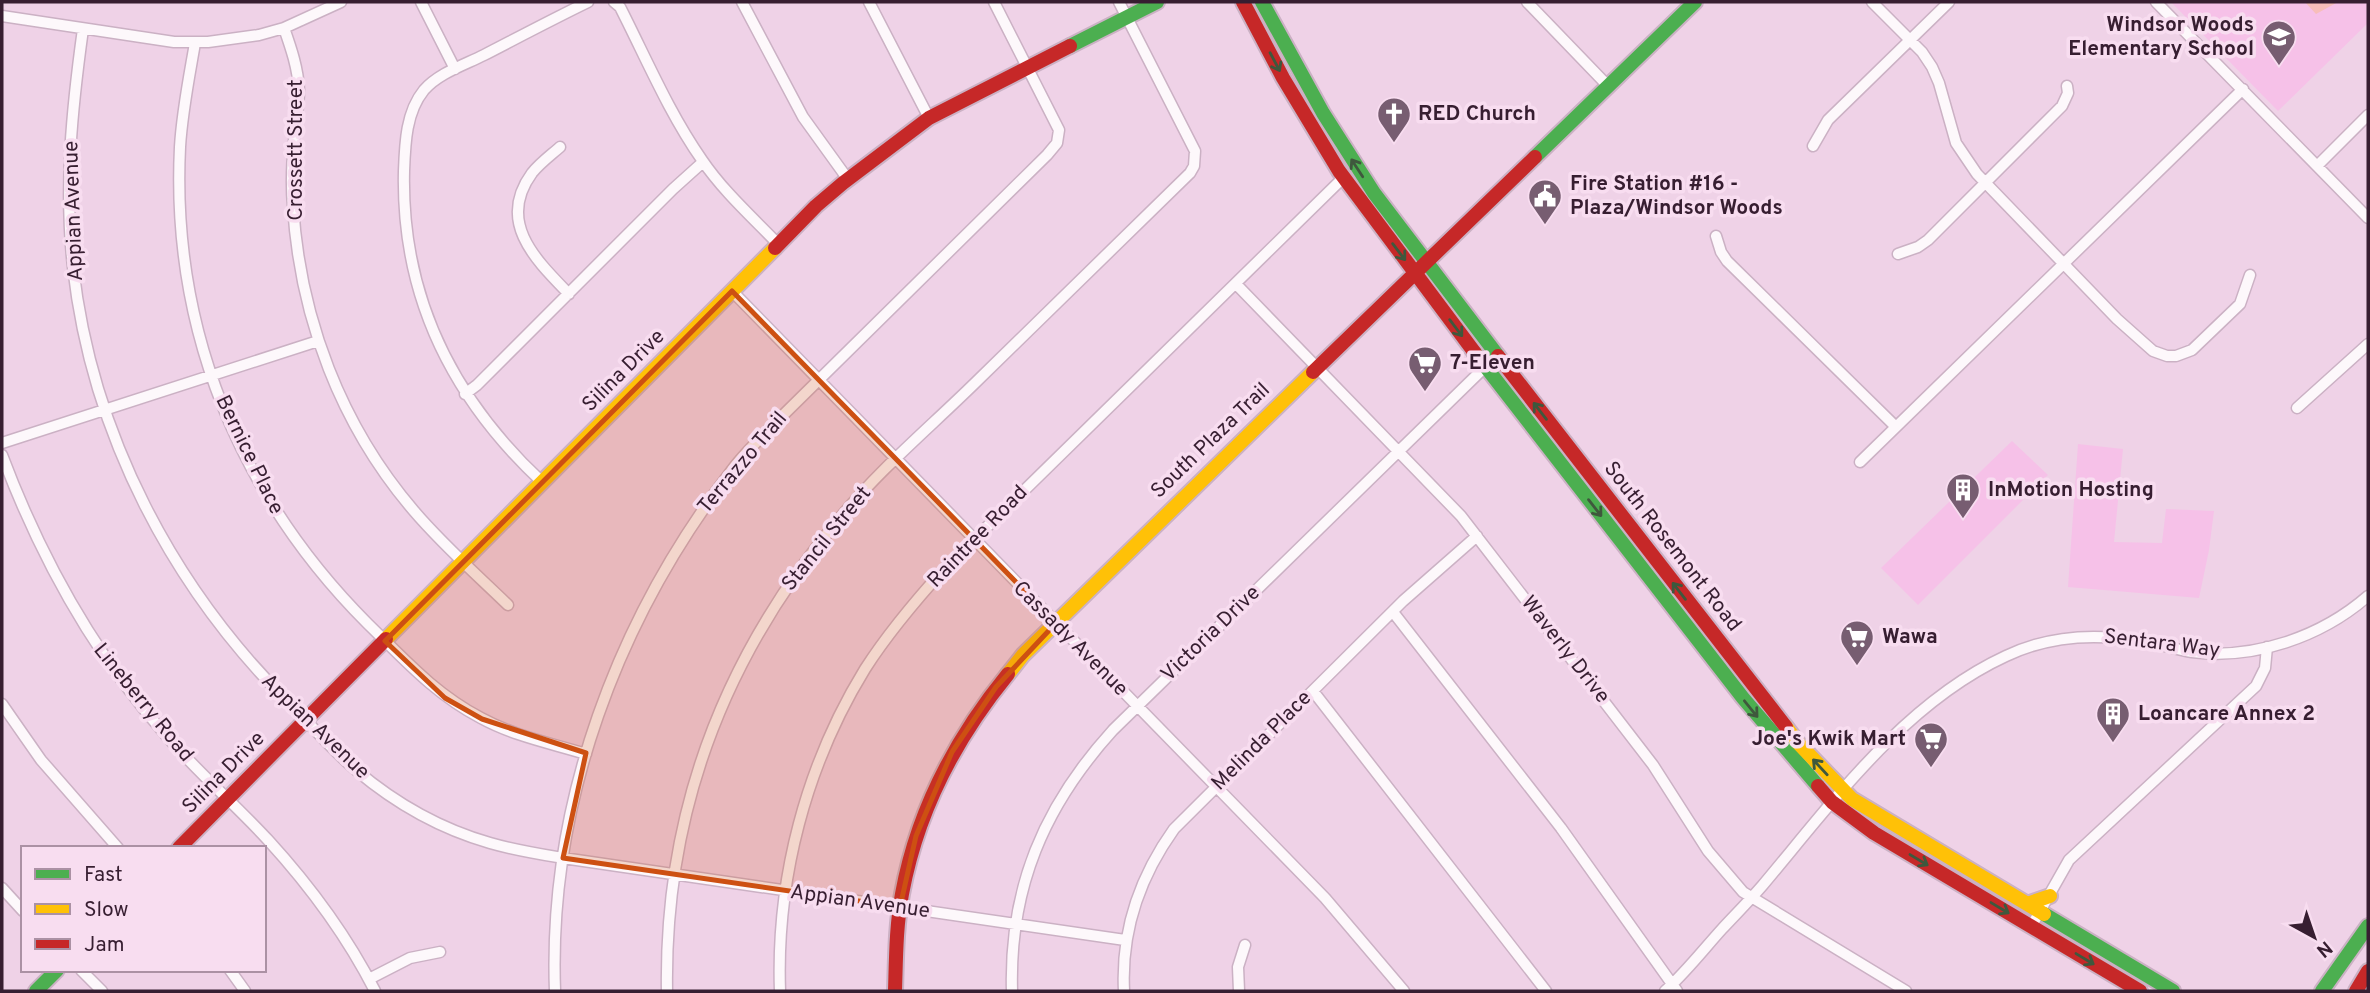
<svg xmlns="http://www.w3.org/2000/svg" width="2370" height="993" viewBox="0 0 2370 993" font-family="Overpass,sans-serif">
<rect width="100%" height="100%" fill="#efd2e7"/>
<!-- built -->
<path fill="#f6c1e8" d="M2171,2H2368V23L2278,111Z
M2012,441L2048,475L1918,605L1881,568Z
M2078,444L2123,449L2114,542L2162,543L2166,509L2214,511L2209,550L2199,598L2068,587Z"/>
<!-- green -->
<path fill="#f7beba" d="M2305,2H2338L2316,14Z"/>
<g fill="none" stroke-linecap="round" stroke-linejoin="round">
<!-- street casing -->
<g stroke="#cbb1c4" stroke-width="13">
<path id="street" d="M421,2L455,69
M614,2L620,7C646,58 669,113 702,160C723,191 752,217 778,244
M742,2L803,117L847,178
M869,2L929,118
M1527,2L1608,86
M1872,2L1922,52L1932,67L1939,83L1956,143L1977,174L2117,319L2153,351L2167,356H2176L2192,350L2240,304L2250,275
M2156,2L2368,218
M2,16L174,42H208L259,35L284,28L341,2
M284,28C291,48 298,68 299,90C299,107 295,125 294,142C292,163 291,185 293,206C300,318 341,426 414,511C443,545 476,574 508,605
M83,29C72,108 64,187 73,267C92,435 173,589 292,706C313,727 333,751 356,770C395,803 441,829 490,843C514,850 539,854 563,858L1125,940
M195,43C189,78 182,112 180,147C171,330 240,496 368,624C405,660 435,694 481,718C514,736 550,743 586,754
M1813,146L1828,120L1949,2
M560,147C551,155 540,163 532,173C496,222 536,260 569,294
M2317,166L2368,115
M1716,236L1721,252L1727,261L1896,427
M1898,254L1918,247L1928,240L2062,106L2068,93L2067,86
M1236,284L1461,516L1653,765L1708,851L1743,892L1906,991
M732,291L1325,898L1404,991
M465,394L477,385L673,189L703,162
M2297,408L2368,344
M2,443L318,341
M2,455C40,556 92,651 164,733C196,771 234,803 268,840C310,886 347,936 375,991
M1860,462L2243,89
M542,482C452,398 401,297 404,171C405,143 406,112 424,90C439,73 464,65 484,55C519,37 553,19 588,2
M1393,612L1561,828L1677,991
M1313,691L1546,991
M2,704L41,760L118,848
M2,888L23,911
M2031,927L2069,860L2256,686L2265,668L2267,647
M81,970L102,991
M230,970L245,991
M369,979L410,958L440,952
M555,991C548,803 618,618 732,470C743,455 758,441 771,427L1047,155L1057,143L1059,130L994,2
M667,991C664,812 724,656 839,519C879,470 929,428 974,384C1046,313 1118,243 1190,173L1194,166L1195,151L1119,2
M780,991C776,879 806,765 865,669C888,633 916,600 945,568L1344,177
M1012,991C1009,888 1044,806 1113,730L1485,367
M1124,991C1121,932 1139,878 1174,829L1403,601L1477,536
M1239,991L1238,967L1245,945
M1665,991C1686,972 1703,950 1722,929C1735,915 1749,901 1762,886C1832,803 1904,703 2006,656C2050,635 2098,633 2145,642C2161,644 2176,650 2192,652C2254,660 2321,637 2368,596"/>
</g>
<!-- fast casing -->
<g stroke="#cbb1c4" stroke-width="18">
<path id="fast" d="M1262,2L1323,113L1374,193L1498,356
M1070,46L1157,2
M1535,157L1695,2
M1475,353L1743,698L1818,786
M2044,914L2173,991
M36,991L57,970
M2322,991L2368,926"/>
</g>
<!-- slow casing -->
<g stroke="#cbb1c4" stroke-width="18">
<path id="slow" d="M386,639L775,248
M1008,674L1023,655L1313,372
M1786,727L1799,744L1852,799L2044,914
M2027,904L2050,896"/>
</g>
<!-- jam casing -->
<g stroke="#cbb1c4" stroke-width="18">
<path id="jam" d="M1243,2L1283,78L1339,171L1475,353
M775,248L816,206L843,183L929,118L1070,46
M1498,356L1786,727
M1313,372L1535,157
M1818,786L1832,802L1874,833L2140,991
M179,848L386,639
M895,991C896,959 896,926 902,894C917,812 955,739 1008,674
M2356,991L2368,971"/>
</g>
<!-- street -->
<use href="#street" stroke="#fdf8fb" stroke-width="10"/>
<!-- fast -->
<use href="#fast" stroke="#4caf50" stroke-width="14"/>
<!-- slow -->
<use href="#slow" stroke="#ffc107" stroke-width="14"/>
<!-- jam -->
<use href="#jam" stroke="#c62828" stroke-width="14"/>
</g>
<!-- one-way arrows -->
<defs><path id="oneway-shaft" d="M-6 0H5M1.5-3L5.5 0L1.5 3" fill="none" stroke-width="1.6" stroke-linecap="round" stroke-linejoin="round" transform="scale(1.75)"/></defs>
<g stroke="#3f583d">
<use href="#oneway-shaft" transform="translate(1275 62) rotate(62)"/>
<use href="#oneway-shaft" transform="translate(1357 168) rotate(-123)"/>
<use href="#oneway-shaft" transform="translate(1399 252) rotate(53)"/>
<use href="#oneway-shaft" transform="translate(1456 328) rotate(53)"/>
<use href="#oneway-shaft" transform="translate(1540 411) rotate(-128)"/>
<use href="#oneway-shaft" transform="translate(1595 508) rotate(52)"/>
<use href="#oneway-shaft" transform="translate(1679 591) rotate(-128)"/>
<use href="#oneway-shaft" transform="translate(1751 709) rotate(51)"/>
<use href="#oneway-shaft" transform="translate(1820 767) rotate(-133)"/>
<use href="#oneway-shaft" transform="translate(1919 860) rotate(31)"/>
<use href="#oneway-shaft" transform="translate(2000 908) rotate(31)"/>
<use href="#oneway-shaft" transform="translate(2085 959) rotate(31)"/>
</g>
<!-- marked area -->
<path fill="#cd5012" fill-opacity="0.2" stroke="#cd5012" stroke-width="5" stroke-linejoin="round" d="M732,291L1056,623L996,687L952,752L916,836L900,907L563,858L586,753L482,719L445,698L385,641Z"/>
<!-- icons -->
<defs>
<g id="school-pin" transform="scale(1.75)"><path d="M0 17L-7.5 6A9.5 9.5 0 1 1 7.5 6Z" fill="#775d71" stroke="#f8ddf0"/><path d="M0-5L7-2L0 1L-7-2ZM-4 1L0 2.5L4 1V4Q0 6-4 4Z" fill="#fff"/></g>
<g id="church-pin" transform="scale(1.75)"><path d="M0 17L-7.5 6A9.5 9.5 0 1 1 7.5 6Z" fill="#775d71" stroke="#f8ddf0"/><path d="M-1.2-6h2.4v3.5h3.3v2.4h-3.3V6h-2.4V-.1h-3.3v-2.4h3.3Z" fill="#fff"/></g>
<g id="civic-pin" transform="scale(1.75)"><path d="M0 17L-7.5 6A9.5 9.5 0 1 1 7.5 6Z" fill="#775d71" stroke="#f8ddf0"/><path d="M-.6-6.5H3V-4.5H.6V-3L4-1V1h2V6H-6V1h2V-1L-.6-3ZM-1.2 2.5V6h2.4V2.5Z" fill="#fff"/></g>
<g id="supermarket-pin" transform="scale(1.75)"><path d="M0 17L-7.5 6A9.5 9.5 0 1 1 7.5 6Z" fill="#775d71" stroke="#f8ddf0"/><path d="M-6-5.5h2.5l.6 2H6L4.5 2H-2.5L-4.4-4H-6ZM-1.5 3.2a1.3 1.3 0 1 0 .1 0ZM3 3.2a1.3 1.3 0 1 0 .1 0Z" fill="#fff"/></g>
<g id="building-pin" transform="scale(1.75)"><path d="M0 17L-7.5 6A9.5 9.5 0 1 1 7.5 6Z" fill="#775d71" stroke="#f8ddf0"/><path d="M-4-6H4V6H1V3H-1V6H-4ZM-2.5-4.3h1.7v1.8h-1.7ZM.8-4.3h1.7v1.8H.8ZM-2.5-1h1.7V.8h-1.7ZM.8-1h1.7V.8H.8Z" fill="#fff"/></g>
</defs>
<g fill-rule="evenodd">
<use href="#school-pin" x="2279" y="37"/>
<use href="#church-pin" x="1394" y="114"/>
<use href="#civic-pin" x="1545" y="196"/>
<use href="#supermarket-pin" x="1425" y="363"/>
<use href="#building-pin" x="1963" y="490"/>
<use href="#supermarket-pin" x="1857" y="637"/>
<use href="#building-pin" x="2113" y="714"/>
<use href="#supermarket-pin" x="1931" y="739"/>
</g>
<g text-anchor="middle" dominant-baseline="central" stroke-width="7" stroke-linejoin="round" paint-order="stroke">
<!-- poi labels -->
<g font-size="21" font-weight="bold" fill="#371e31" stroke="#f8ddf0" text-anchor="start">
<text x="2254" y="25" text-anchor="end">Windsor Woods<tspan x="2254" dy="24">Elementary School</tspan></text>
<text x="1418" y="114">RED Church</text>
<text x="1570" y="184">Fire Station #16 -<tspan x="1570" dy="24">Plaza/Windsor Woods</tspan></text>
<text x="1450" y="363">7-Eleven</text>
<text x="1988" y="490">InMotion Hosting</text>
<text x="1882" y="637">Wawa</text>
<text x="2138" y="714">Loancare Annex 2</text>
<text x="1906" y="739" text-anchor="end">Joe's Kwik Mart</text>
</g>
<!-- street labels -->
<g font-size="21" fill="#371e31" stroke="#f8ddf0">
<text transform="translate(296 150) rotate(-90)">Crossett Street</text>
<text transform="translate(74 211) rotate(-92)">Appian Avenue</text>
<text transform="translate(624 371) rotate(-45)">Silina Drive</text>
<text transform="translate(1211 441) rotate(-44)">South Plaza Trail</text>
<text transform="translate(249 455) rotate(64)">Bernice Place</text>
<text transform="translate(743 463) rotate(-50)">Terrazzo Trail</text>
<text transform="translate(978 537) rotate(-46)">Raintree Road</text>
<text transform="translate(827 539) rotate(-51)">Stancil Street</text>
<text transform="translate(1672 547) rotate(52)">South Rosemont Road</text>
<text transform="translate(1211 634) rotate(-44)">Victoria Drive</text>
<text transform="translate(1070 639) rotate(45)">Cassady Avenue</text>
<text transform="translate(2162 644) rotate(7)">Sentara Way</text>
<text transform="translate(1565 650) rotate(52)">Waverly Drive</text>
<text transform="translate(143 703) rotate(51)">Lineberry Road</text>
<text transform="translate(315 727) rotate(44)">Appian Avenue</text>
<text transform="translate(1262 741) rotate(-45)">Melinda Place</text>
<text transform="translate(224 773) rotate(-45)">Silina Drive</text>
<text transform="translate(860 902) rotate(8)">Appian Avenue</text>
</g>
</g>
<!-- border -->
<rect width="2370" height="993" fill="none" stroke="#371e31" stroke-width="7"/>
<!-- legend -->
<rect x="21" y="846" width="245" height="126" fill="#f8ddf0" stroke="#ab91a4" stroke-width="2"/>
<rect x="35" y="869" width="35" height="10" fill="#4caf50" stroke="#ab91a4" stroke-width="2"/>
<text x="84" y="881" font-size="21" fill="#371e31">Fast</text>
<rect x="35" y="904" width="35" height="10" fill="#ffc107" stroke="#ab91a4" stroke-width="2"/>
<text x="84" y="916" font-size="21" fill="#371e31">Slow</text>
<rect x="35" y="939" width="35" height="10" fill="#c62828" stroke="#ab91a4" stroke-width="2"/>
<text x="84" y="951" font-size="21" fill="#371e31">Jam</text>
<!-- north arrow -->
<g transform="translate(2314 937) rotate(140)" stroke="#f8ddf0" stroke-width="5" paint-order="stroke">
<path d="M0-5L12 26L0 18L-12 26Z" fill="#371e31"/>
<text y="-10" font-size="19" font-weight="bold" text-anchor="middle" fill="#371e31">N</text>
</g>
</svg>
